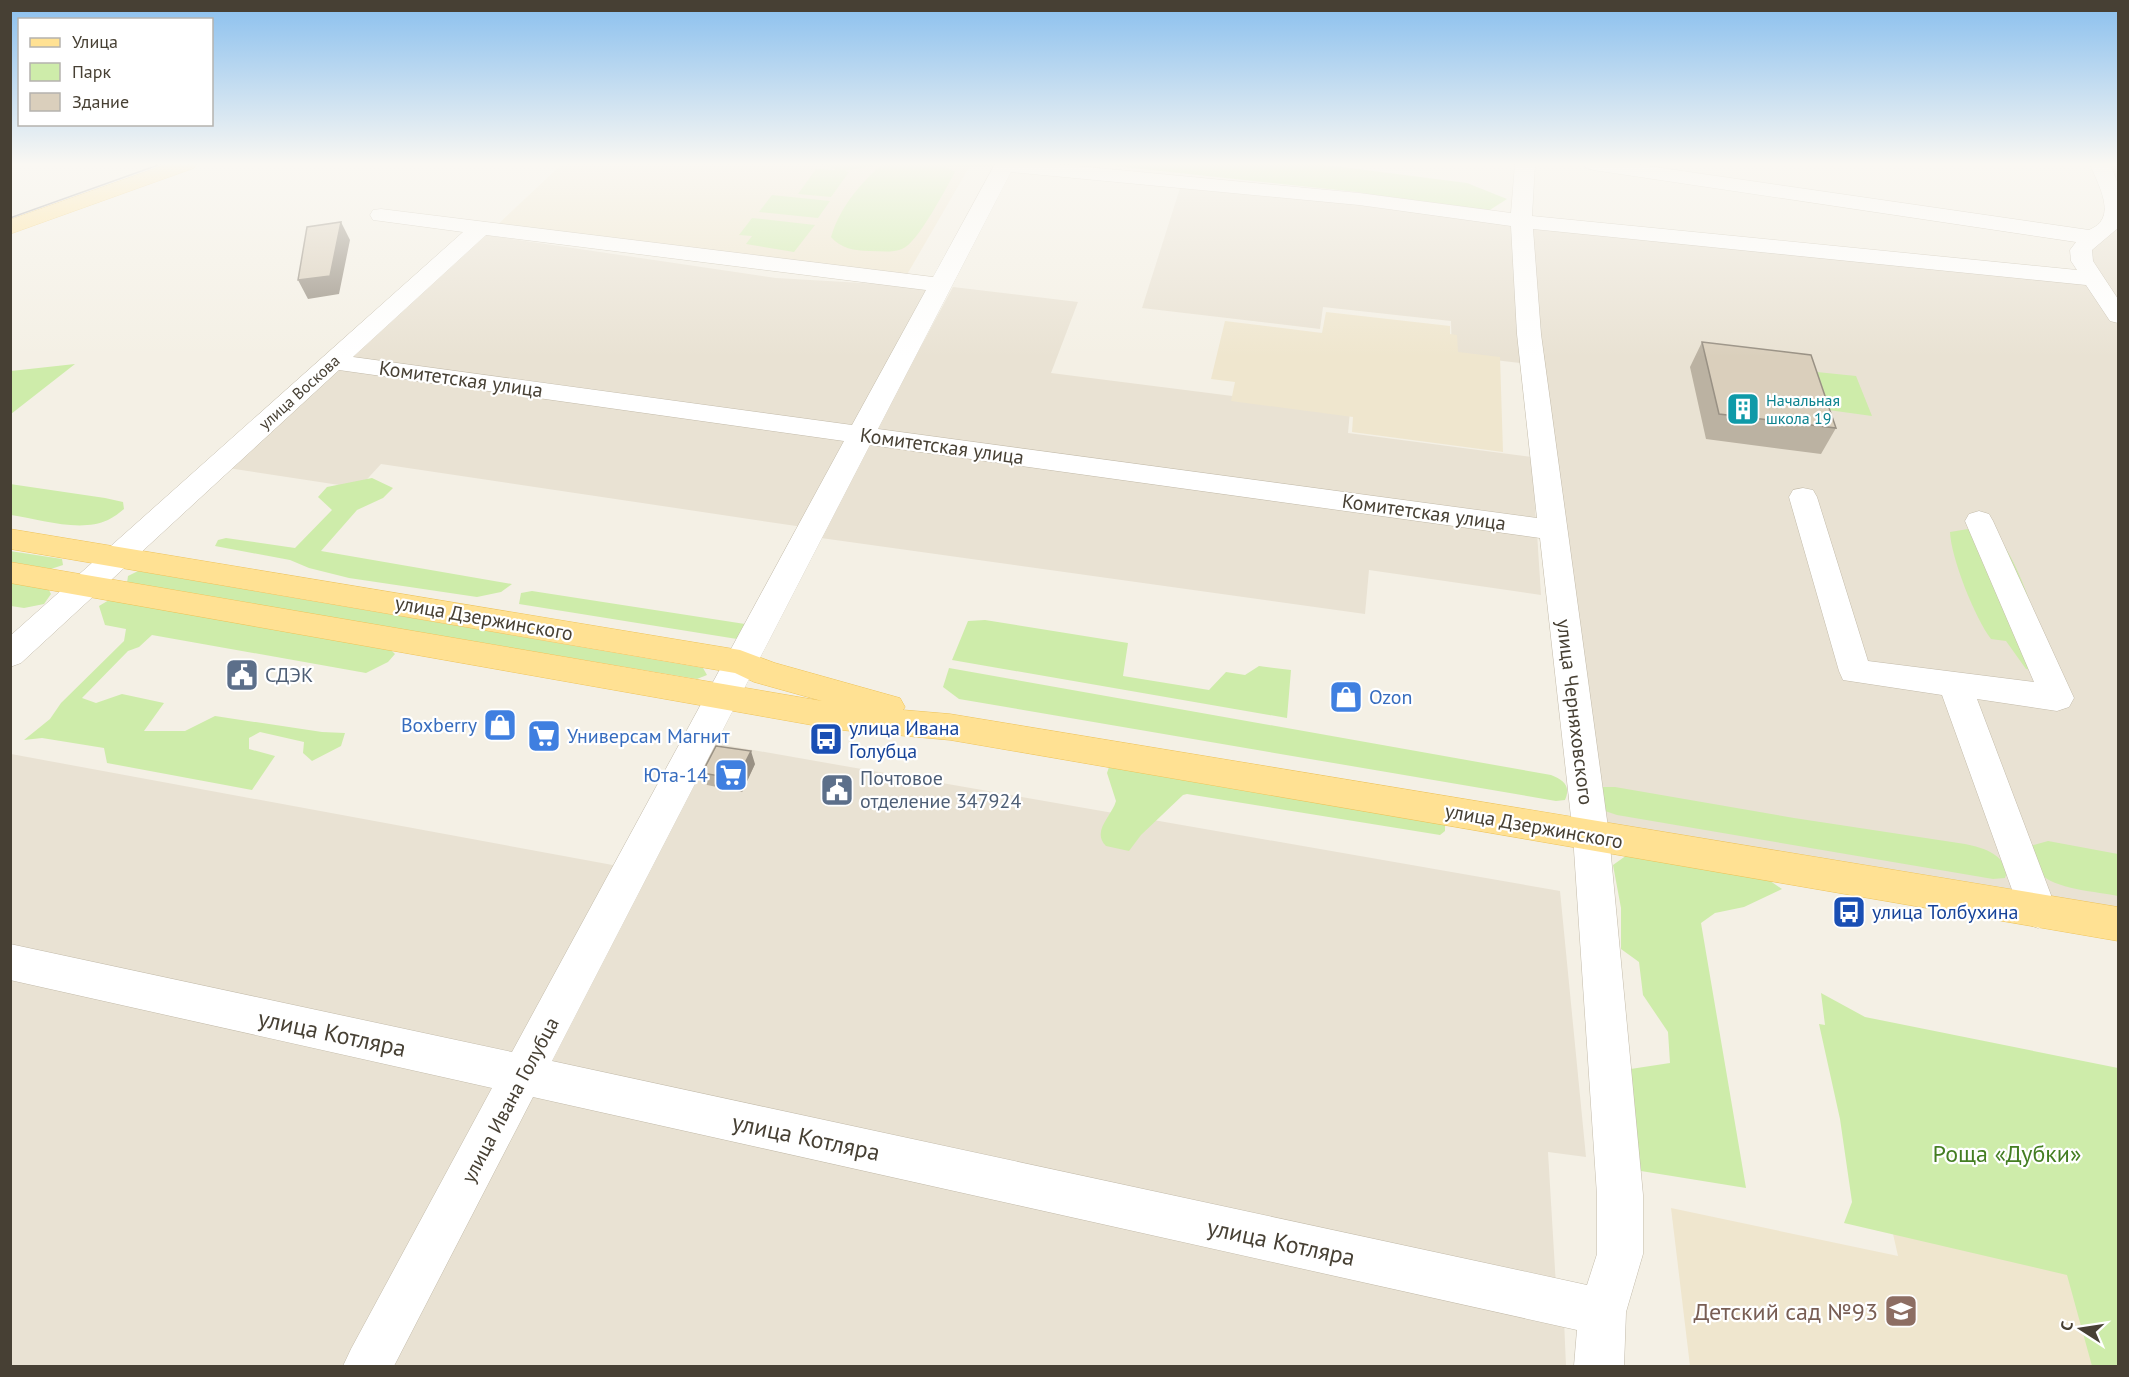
<svg xmlns="http://www.w3.org/2000/svg" width="2129" height="1377" viewBox="0 0 2129 1377" font-family="'PT Sans',sans-serif">
<rect width="100%" height="100%" fill="#f4f0e5"/>
<!-- residential -->
<path fill="#e9e2d3" d="M2100,164H2118V924L1591,835L1522,221L2093,279L2082,261L2116,210Z
M1181,185L1409,208L1511,225L1520,363L1452,355L1451,321L1323,307L1320,329L1142,308Z
M478,234L776,278L931,287L854,429L344,360Z
M953,287L1078,302L1051,373L1350,411L1348,433L1532,457L1536,524L875,432Z
M336,367L851,438L803,527L381,464L359,488L228,468Z
M872,441L1537,533L1541,595L1369,570L1365,614L821,538Z
M707,742L1560,891L1586,1157L1548,1152L1556,1286L538,1065Z
M11,754L618,866L511,1064L11,951Z
M11,971L504,1081L354,1366H11Z
M524,1091L1564,1320L1566,1366H381Z"/>
<!-- education -->
<path fill="#efe6ce" d="M562,164H971L905,278L493,229Z
M1326,312L1450,326V334L1457,335L1458,352L1500,357L1503,452L1352,432L1353,417L1231,401L1235,382L1211,379L1225,321L1322,333Z
M1886,1203L2118,1255V1366H1690L1671,1208L1898,1256Z"/>
<!-- green -->
<path fill="#ceecaa" d="M822,164H1094L946,167L955,172C946,188 918,243 902,249C892,253 880,251 869,251C855,251 840,248 831,237C840,207 860,184 882,164L845,171L849,172L831,197L798,194L816,169L837,170Z
M1096,164H1319L1467,183L1507,199L1482,215L1357,192Z
M772,195L830,201L818,218L759,212Z
M752,218L815,225L794,252L746,244L752,236L739,235Z
M75,364L11,414V371Z
M1807,371L1856,376L1872,416L1821,409Z
M372,478L393,488L383,498L357,510L321,551L512,584L501,592L477,597L349,578L309,568L290,560L215,546L218,540L226,538L295,548L332,510L318,497L327,487Z
M10,484L105,498L123,502L124,509C119,513 114,517 108,520C80,533 39,519 11,515Z
M1968,529C1975,530 1985,529 1991,532C2017,547 2043,642 2054,674L2026,669L2006,641L1991,639C1975,618 1951,558 1950,532Z
M10,551L62,559L63,565L51,569L11,562Z
M138,571L703,668L707,675L697,679L127,583L128,576Z
M10,582L48,588L51,594L44,604L24,608L11,606Z
M532,591L745,624L737,639L519,604L521,593Z
M109,600L390,649L395,654L388,662L366,673L152,635L139,647L128,651L82,698L96,703L122,694L164,703L144,731H185L215,716L322,732L345,733L341,746L312,761L303,753L304,742L260,732L249,738V749L275,756L252,790L107,763L104,748L42,738L24,740L50,719L61,703L124,641L126,629L105,625L99,606Z
M985,620L1128,643L1123,676L1209,690L1226,672L1245,675L1259,666L1291,670L1287,718L952,660L968,621Z
M949,668L1551,775C1564,780 1571,786 1565,800L1556,801L959,699L943,687Z
M1110,764L1445,823V831L1440,835L1187,794L1183,795L1141,835L1129,851L1106,846C1091,831 1112,816 1116,801L1107,773Z
M1599,787H1615L1794,818L1965,844C1983,848 2000,852 2007,871L2005,878L1993,879L1617,815L1602,810Z
M2048,841L2118,854V896C2100,892 2051,889 2041,873C2036,865 2033,854 2030,846Z
M1627,855L1763,876L1782,889L1744,907L1715,913L1701,923L1746,1188L1641,1171L1632,1140L1624,1070L1670,1063L1668,1032L1643,995L1639,962L1621,949V908L1613,865Z
M1821,993L1865,1017L2118,1068V1366H2092L2067,1275L1844,1223L1852,1202L1840,1119L1819,1024L1825,1025Z"/>
<g fill="none" stroke-linecap="round" stroke-linejoin="round">
<!-- minor casing -->
<g stroke="#c3bbaa" stroke-width="1">
<path id="minor" d="M995,164H1056L1359,193L1511,213L1515,164H1535L1532,216L2077,270L2071,261L2070,250L2076,242L1593,170L1586,168L1583,164H1634L2089,230C2093,228 2099,225 2101,221C2112,206 2095,178 2090,164H2110L2118,184V228L2092,250L2093,261L2118,299V323L2110,321L2086,285L1533,229L1541,334L1609,835L1643,1195V1254L1626,1312L1624,1366H1574L1577,1330L533,1097L394,1366H343L351,1349L492,1088L10,980V944L512,1052L844,441L339,370L21,663L10,667V636L463,232L381,221L373,220L370,215L373,210L381,209L933,277ZM1011,172L1359,205L1511,226L1517,334L1537,518L878,429ZM486,235L926,290L852,425L353,357ZM870,445L1540,538L1573,835L1597,1195V1254L1587,1285L552,1061Z
M1803,488L1813,490L1817,497L1868,661L2034,682L1965,521L1969,514L1979,511L1989,514L1993,521L2074,698L2069,707L2057,711L1977,699L2057,911L2052,923L2038,928L2024,923L1942,695L1843,680L1839,671L1789,497L1793,490Z"/>
</g>
<!-- major casing -->
<g stroke="#eec359" stroke-width="1">
<path id="major" d="M168,164H197L194,168L10,234V220Z
M10,529L740,650L775,663L900,698L905,707L903,710L950,714L2118,907V941L950,740L840,730L10,583V562L822,701L754,682L735,673L10,549Z"/>
</g>
<!-- minor -->
<use href="#minor" fill="#fff" fill-rule="evenodd"/>
<!-- major -->
<use href="#major" fill="#ffe193" fill-rule="evenodd"/>
<!-- tram -->
<path stroke="#969696" stroke-width="1.5" d="M10,218L161,164"/>
</g>
<!-- wall -->
<path fill="#bbb2a2" d="M1702,342L1836,428L1821,454L1706,439L1690,367Z
M755,764L742,792L707,785L702,773Z"/>
<!-- shaded-wall -->
<path fill="#999184" d="M341,222L350,240L339,294L308,299L298,280Z
M751,751L755,764L742,792L737,779Z"/>
<!-- building -->
<path fill="#dacfbc" stroke="#999184" stroke-width="1.5" d="M341,222L330,276L298,280L307,227Z
M1702,342L1811,355L1836,428L1719,414Z
M716,746L751,751L737,779L702,773Z"/>
<!-- sky -->
<linearGradient id="sky" x2="0" y2="1"><stop stop-color="#89bfee"/><stop offset="0.46" stop-color="#faf8f3"/><stop offset="1" stop-color="#faf8f3" stop-opacity="0"/></linearGradient>
<rect width="2129" height="357" fill="url(#sky)"/>
<!-- icons -->
<defs>
<g id="building-square" transform="scale(1.725)"><rect x="-9" y="-9" width="18" height="18" rx="4" fill="#0f9aa8" stroke="#fff"/><path d="M-4-6H4V6H1V3H-1V6H-4ZM-2.5-4.3h1.7v1.8h-1.7ZM.8-4.3h1.7v1.8H.8ZM-2.5-1h1.7V.8h-1.7ZM.8-1h1.7V.8H.8Z" fill="#fff"/></g>
<g id="civic-square" transform="scale(1.725)"><rect x="-9" y="-9" width="18" height="18" rx="4" fill="#5c6f8a" stroke="#fff"/><path d="M-.6-6.5H3V-4.5H.6V-3L4-1V1h2V6H-6V1h2V-1L-.6-3ZM-1.2 2.5V6h2.4V2.5Z" fill="#fff"/></g>
<g id="shop-square" transform="scale(1.725)"><rect x="-9" y="-9" width="18" height="18" rx="4" fill="#3f7fe0" stroke="#fff"/><path d="M-5-2.5h2.3a2.7 3.5 0 0 1 5.4 0H5L5.5 6h-11ZM-1.5-2.5h3a1.5 2.3 0 0 0-3 0Z" fill="#fff"/></g>
<g id="supermarket-square" transform="scale(1.725)"><rect x="-9" y="-9" width="18" height="18" rx="4" fill="#3f7fe0" stroke="#fff"/><path d="M-6-5.5h2.5l.6 2H6L4.5 2H-2.5L-4.4-4H-6ZM-1.5 3.2a1.3 1.3 0 1 0 .1 0ZM3 3.2a1.3 1.3 0 1 0 .1 0Z" fill="#fff"/></g>
<g id="bus-square" transform="scale(1.725)"><rect x="-9" y="-9" width="18" height="18" rx="4" fill="#1a4fb4" stroke="#fff"/><path d="M-5-6H5V4H4V6H2V4H-2V6H-4V4H-5ZM-3.5-4V0h7V-4ZM-3.5 1.2v1.5H-2V1.2ZM2 1.2v1.5H3.5V1.2Z" fill="#fff"/></g>
<g id="school-square" transform="scale(1.725)"><rect x="-9" y="-9" width="18" height="18" rx="4" fill="#8d6e63" stroke="#fff"/><path d="M0-5L7-2L0 1L-7-2ZM-4 1L0 2.5L4 1V4Q0 6-4 4Z" fill="#fff"/></g>
</defs>
<g fill-rule="evenodd">
<use href="#building-square" x="1743" y="409"/>
<use href="#civic-square" x="242" y="675"/>
<use href="#shop-square" x="1346" y="697"/>
<use href="#shop-square" x="500" y="725"/>
<use href="#supermarket-square" x="544" y="736"/>
<use href="#bus-square" x="826" y="739"/>
<use href="#supermarket-square" x="731" y="775"/>
<use href="#civic-square" x="837" y="790"/>
<use href="#bus-square" x="1849" y="912"/>
<use href="#school-square" x="1901" y="1311"/>
</g>
<g text-anchor="middle" dominant-baseline="central" stroke-width="4.5" stroke-linejoin="round" paint-order="stroke">
<!-- far-street labels -->
<g font-size="16" fill="#474034" stroke="#fff">
<text transform="translate(299 392) rotate(-42)">улица Воскова</text>
</g>
<!-- far-culture labels -->
<g font-size="16" fill="#0d838f" stroke="#fff" text-anchor="start">
<text x="1766" y="400">Начальная<tspan x="1766" dy="18">школа 19</tspan></text>
</g>
<!-- street labels -->
<g font-size="20" fill="#474034" stroke="#fff">
<text transform="translate(461 379) rotate(8)">Комитетская улица</text>
<text transform="translate(942 446) rotate(8)">Комитетская улица</text>
<text transform="translate(1424 512) rotate(8)">Комитетская улица</text>
<text transform="translate(484 618) rotate(10)">улица Дзержинского</text>
<text transform="translate(1575 712) rotate(83)">улица Черняховского</text>
<text transform="translate(1534 826) rotate(10)">улица Дзержинского</text>
<text transform="translate(510 1100) rotate(-62)">улица Ивана Голубца</text>
</g>
<!-- service labels -->
<g font-size="20" fill="#4e5e75" stroke="#fff" text-anchor="start">
<text x="265" y="675">СДЭК</text>
<text x="860" y="778">Почтовое<tspan x="860" dy="23">отделение 347924</tspan></text>
</g>
<!-- shop labels -->
<g font-size="20" fill="#366cbe" stroke="#fff" text-anchor="start">
<text x="1369" y="697">Ozon</text>
<text x="477" y="725" text-anchor="end">Boxberry</text>
<text x="567" y="736">Универсам Магнит</text>
<text x="708" y="775" text-anchor="end">Юта-14</text>
</g>
<!-- transit labels -->
<g font-size="20" fill="#164399" stroke="#fff" text-anchor="start">
<text x="849" y="728">улица Ивана<tspan x="849" dy="23">Голубца</tspan></text>
<text x="1872" y="912">улица Толбухина</text>
</g>
<!-- near-street labels -->
<g font-size="24" fill="#474034" stroke="#fff">
<text transform="translate(332 1033) rotate(12)">улица Котляра</text>
<text transform="translate(806 1137) rotate(12)">улица Котляра</text>
<text transform="translate(1281 1242) rotate(12)">улица Котляра</text>
</g>
<!-- near-park labels -->
<g font-size="24" fill="#447e22" stroke="#fff">
<text x="2007" y="1153">Роща «Дубки»</text>
</g>
<!-- near-education labels -->
<g font-size="24" fill="#785e54" stroke="#fff" text-anchor="end">
<text x="1878" y="1311">Детский сад №93</text>
</g>
</g>
<!-- border -->
<rect width="2129" height="1377" fill="none" stroke="#474034" stroke-width="24"/>
<!-- legend -->
<rect x="18" y="18" width="195" height="108" fill="#ffffff" stroke="#b5b3ae" stroke-width="1.5"/>
<rect x="30" y="38" width="30" height="9" fill="#ffe193" stroke="#b5b3ae" stroke-width="1.5"/>
<text x="72" y="48" font-size="18" fill="#474034">Улица</text>
<rect x="30" y="63" width="30" height="18" fill="#ceecaa" stroke="#b5b3ae" stroke-width="1.5"/>
<text x="72" y="78" font-size="18" fill="#474034">Парк</text>
<rect x="30" y="93" width="30" height="18" fill="#dacfbc" stroke="#b5b3ae" stroke-width="1.5"/>
<text x="72" y="108" font-size="18" fill="#474034">Здание</text>
<!-- north arrow -->
<g transform="translate(2081 1329) rotate(282)" stroke="#ffffff" stroke-width="4.5" paint-order="stroke">
<path d="M0-4.5L10 22L0 15L-10 22Z" fill="#474034"/>
<text y="-9" font-size="16" font-weight="bold" text-anchor="middle" fill="#474034">С</text>
</g>
</svg>
